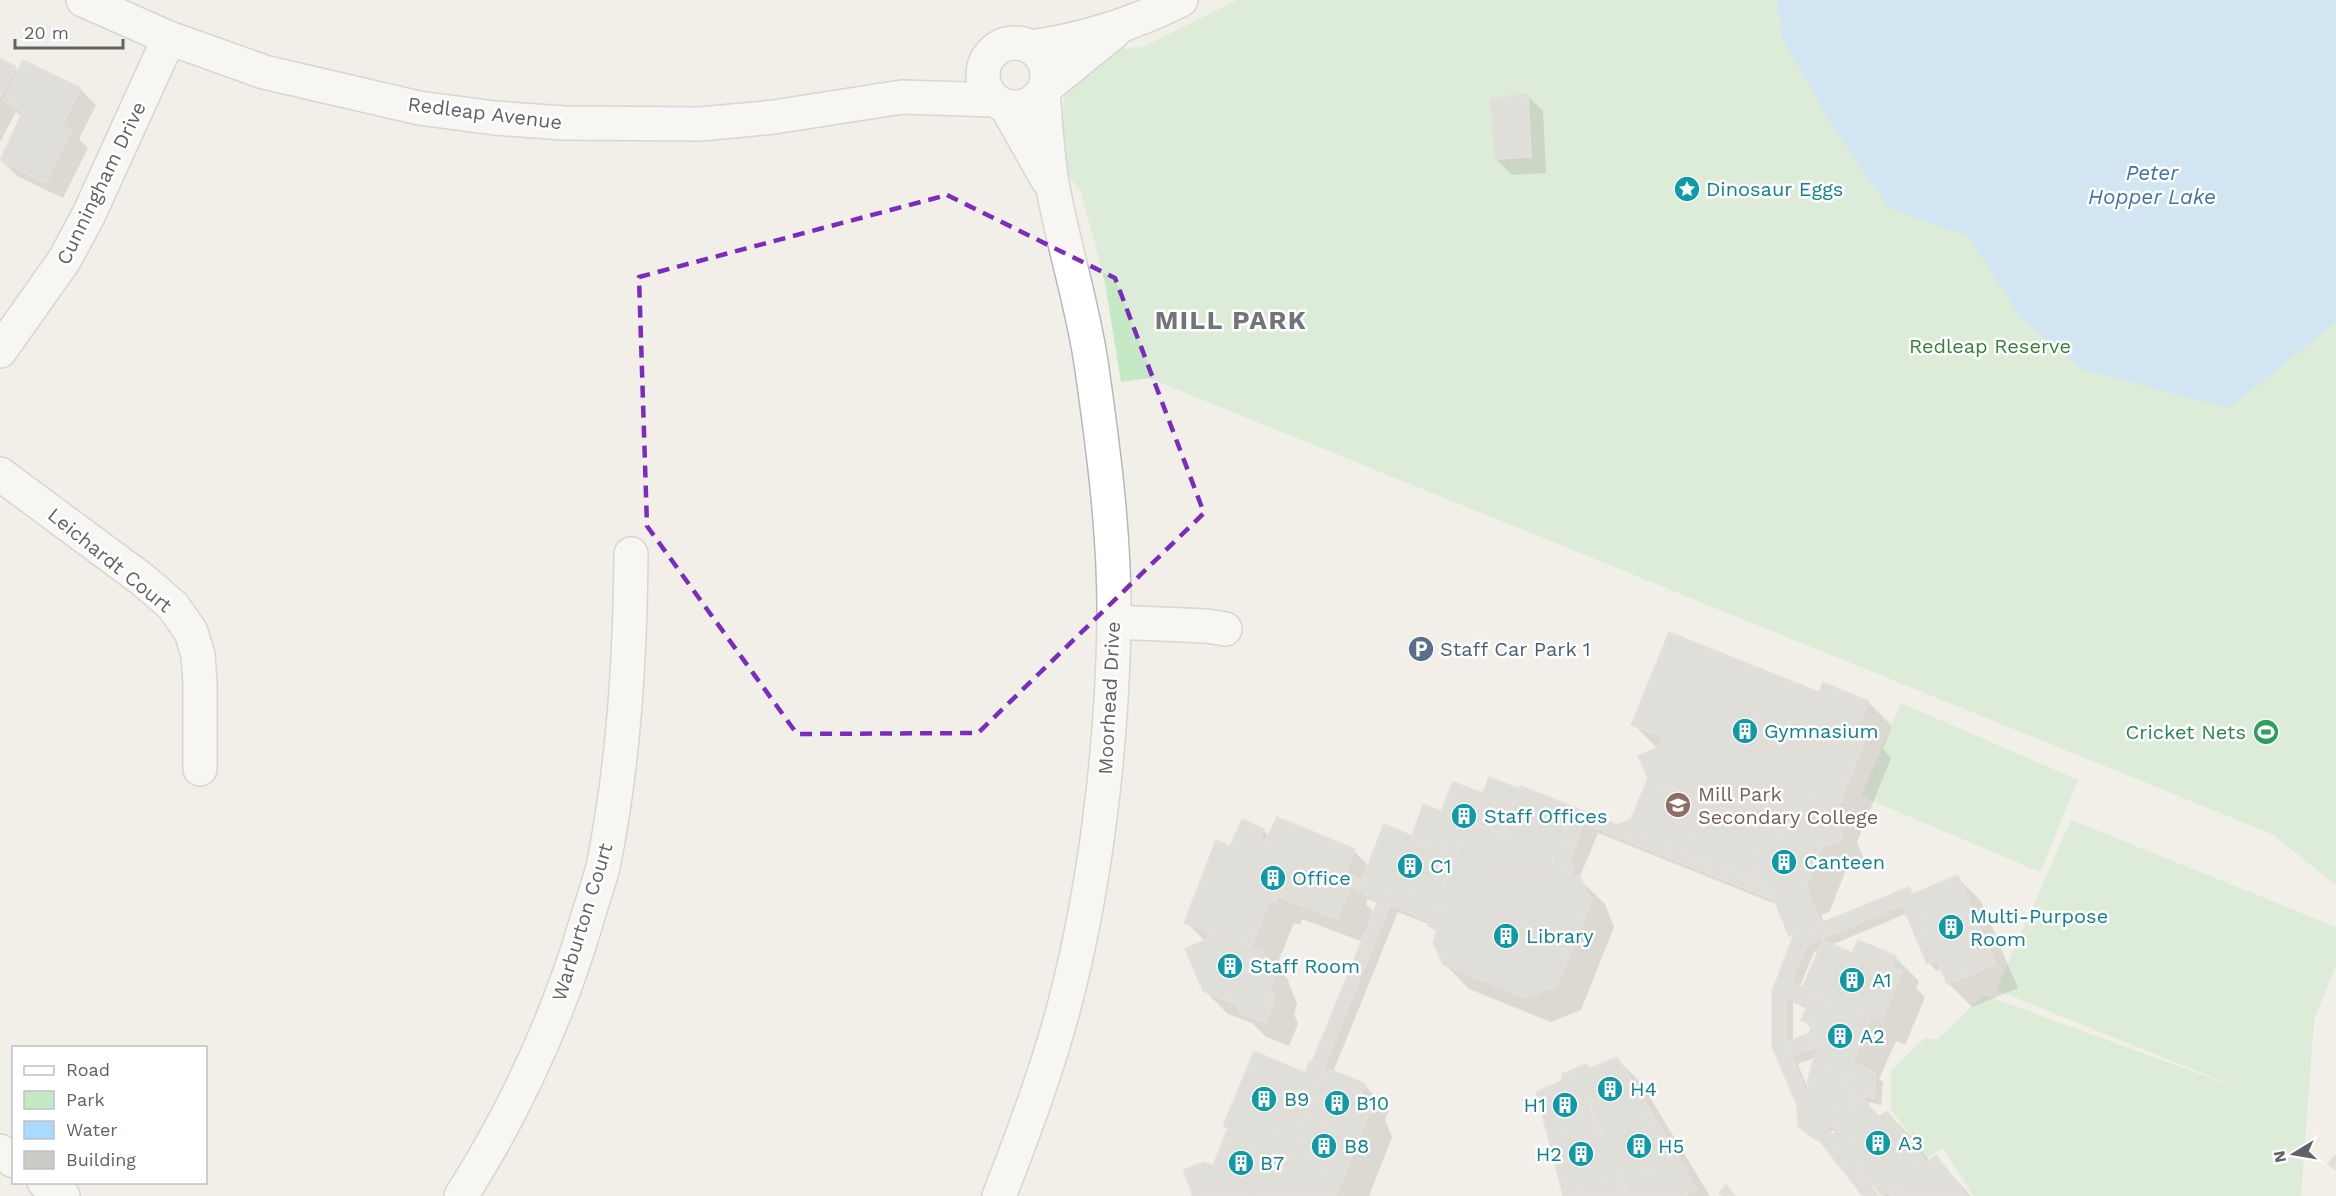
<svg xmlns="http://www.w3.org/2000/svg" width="2336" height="1196" viewBox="0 0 2336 1196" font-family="'Work Sans',sans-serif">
<rect width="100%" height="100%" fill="#f1efe8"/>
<!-- green -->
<path fill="#c5e8c5" d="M1237,0H2336V885L2272,834L1149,378L1121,382L1105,283L1081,192L1070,178L1066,168L1061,125L1064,100L1069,87L1114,49L1143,47Z
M1901,703L2078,780L2040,872L1861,796Z
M2071,820L2336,927V964L2314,1020L2301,1196H1973L1943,1148L1928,1157L1891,1110V1070L1925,1038L1937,1040L1984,995L2249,1092L1996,990Z"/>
<!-- water -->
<path fill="#aadaff" d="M1777,0H2336V322L2229,408L2081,369L2021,318L1968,236L1889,208L1828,118L1783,39Z"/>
<!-- shadow -->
<path fill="#0003" fill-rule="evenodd" d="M0,60L19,72L80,89L96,105L79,139L88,148L63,198L17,176L1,160L22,117L16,112L0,142Z
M1527,95L1543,111L1546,173L1512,175L1496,159Z
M1820,694L1868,702L1892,726L1883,749L1891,758L1857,842L1866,863L1845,872L1830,911L1821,915L1824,923L1909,889L1915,895L1957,877L1981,901L2018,988L1972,1007L1948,983L1942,968L1936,971L1929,963L1908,913L1831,945L1853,955L1895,957L1919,981L1916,988L1925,997L1905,1045L1896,1041L1879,1079L1883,1082L1881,1105L1869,1102L1868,1105L1881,1117L1887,1113L1911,1136L1930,1161L1936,1157L1971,1196H1884L1870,1183L1869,1184L1878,1196H1865L1824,1144L1808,1135L1800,1127L1799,1104L1773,1047L1794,939L1790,935L1778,905L1598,833L1579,879L1605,904L1614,927L1581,1010L1551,1022L1469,989L1445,964L1438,933L1431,925L1398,912L1333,1072L1365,1086L1389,1110L1385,1120L1392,1137L1369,1196H1195L1214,1167L1229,1129L1225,1126L1255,1053L1306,1075L1313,1064L1363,942L1302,919L1300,925L1294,923L1276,967L1287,978L1297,1004L1294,1014L1298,1024L1289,1046L1266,1037L1252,1023L1228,1014L1204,990L1205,941L1186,922L1231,848L1263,830L1269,836L1354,851L1369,866L1413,838L1441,812L1484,795L1618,827L1632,820L1649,777L1658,749L1633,724ZM1368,899L1378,903L1374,913L1366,904ZM1820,950L1803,989L1799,988L1814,952ZM1793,1002L1808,1009L1803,1020L1812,1029L1810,1034L1793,1041ZM1817,1057L1808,1089L1798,1064ZM1832,1130L1839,1133L1832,1137L1830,1135Z
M1617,1059L1641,1083L1710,1196H1565L1538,1093L1563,1082V1075L1575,1070H1591Z"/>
<!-- building -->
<path fill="#cccac5" stroke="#d6d1c6" stroke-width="1.5" d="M0,58L16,67L0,97Z
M23,60L81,88L62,125L72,130L46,183L0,160L23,111L3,101Z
M1528,93L1531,157L1495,159L1490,99Z
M1669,632L1819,692L1823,682L1856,696L1799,839L1648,778L1638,756L1660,746L1664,738L1631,725Z
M1856,696L1869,701L1858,728L1868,732L1834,817L1843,839L1821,848L1799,839Z
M1489,777L1520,789L1502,834L1470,821L1456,854L1412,836L1423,804L1441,811L1453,782L1483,793Z
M1648,778L1703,800L1681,850L1627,828Z
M1521,786L1574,807L1555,857L1502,834Z
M1703,800L1768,826L1747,877L1681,850Z
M1574,807L1618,825L1631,819L1627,828L1787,895L1774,900L1584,823L1569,862L1574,865L1570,874L1551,867Z
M1277,817L1355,849L1342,882L1350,887L1337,919L1278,896L1276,902L1270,900L1251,947L1184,923L1216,840L1230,846L1242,819L1264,829L1259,843L1265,842Z
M1470,821L1555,857L1551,867H1489L1446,911L1437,930L1428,926Z
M1384,824L1456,854L1436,907L1363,877Z
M1768,826L1821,848L1806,887L1787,895L1747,877Z
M1489,867H1551L1581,878L1591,902L1557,986L1526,998L1443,965L1433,942L1437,930L1446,911Z
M1346,873L1362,880L1363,877L1436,907L1430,921L1390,905L1324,1067L1312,1062L1378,901L1342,882Z
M1958,875L1995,964L1947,984L1910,895Z
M1806,887L1821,923L1789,936L1774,900Z
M1909,887L1913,894L1910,895L1937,960L1927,964L1902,905L1807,945L1791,982L1813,992L1808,1006L1786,996V1042L1809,1033L1823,1039L1820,1046L1791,1056L1806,1092L1804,1102L1797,1105L1772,1047V992L1794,934Z
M1209,931L1263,952L1274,979L1270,989L1275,999L1265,1023L1240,1013L1236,1004L1203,991L1185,949L1207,939Z
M1823,940L1852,953L1858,940L1896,956L1891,967L1902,972L1881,1022L1802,988Z
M1813,992L1871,1018L1845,1080L1811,1066L1823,1039L1809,1033L1812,1025L1801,1020Z
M1254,1051L1305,1073L1275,1147L1223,1126Z
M1617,1057L1649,1109L1601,1130L1574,1069L1586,1064L1591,1068Z
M1310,1061L1324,1067L1305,1115L1272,1196H1255Z
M1853,1062L1875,1073L1874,1098L1855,1094L1851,1103L1831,1118L1840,1130L1824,1123L1818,1139L1798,1127L1797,1105L1804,1102L1811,1066L1845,1080Z
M1324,1067L1366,1084L1361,1095L1320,1078Z
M1574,1069L1595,1119L1548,1137L1536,1092L1562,1081V1074Z
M1320,1078L1361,1095L1369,1112L1359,1138L1305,1115Z
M1861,1095L1878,1117L1887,1111L1926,1162L1882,1196L1868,1179L1866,1180L1840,1146L1848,1140L1831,1118Z
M1649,1109L1680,1161L1624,1186L1601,1130Z
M1305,1115L1359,1138L1344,1176L1289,1153Z
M1595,1119L1618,1170L1562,1191L1548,1137Z
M1823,1125L1831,1135L1840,1130L1848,1140L1840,1146L1879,1196H1863L1818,1139Z
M1228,1128L1275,1147L1255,1196H1193L1183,1170L1204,1162L1213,1165Z
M1289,1153L1344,1176L1335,1196H1272Z
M2336,1154V1170L2328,1164Z
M1936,1155L1967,1196H1892L1888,1192Z
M1680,1161L1697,1189L1683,1196H1629L1624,1186Z
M1618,1170L1629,1196H1563L1562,1191Z
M1726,1185L1735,1196H1723L1719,1192Z"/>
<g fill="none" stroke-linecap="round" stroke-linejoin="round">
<!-- minor casing -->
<g stroke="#b5b8bc" stroke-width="36">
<path id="minor" d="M83,0L169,38L264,72L419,108L495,118L564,123L701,124L774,117L902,97L995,100
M983 75a32 32 0 1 1 64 0a32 32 0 1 1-64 0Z
M1030,47C1083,40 1133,24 1181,0
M1045,88L1114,32
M1006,106L1047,179
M0,351L65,259L89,214L169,38
M0,474L143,580L173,606L191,632L198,655L200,683V769
M1114,622L1207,626L1225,629
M0,1151L14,1161
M44,1182L63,1196
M461,1196C515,1111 557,1020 586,923C591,905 598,886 603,867C624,763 630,659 631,554
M999,1196C1024,1133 1048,1069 1065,1003C1096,884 1112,746 1114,623C1115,538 1104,453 1092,369C1084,310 1065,252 1054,193C1047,160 1046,125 1043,91"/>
</g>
<!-- minor -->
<use href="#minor" stroke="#fff" stroke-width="33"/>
</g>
<!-- marked area -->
<path d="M0 0H2336V1196H0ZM947,195L1115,278L1204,513L978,733L797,734L647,526L639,277Z" fill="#f1efe8" fill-opacity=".55" fill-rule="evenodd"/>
<path fill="none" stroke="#7b2cbf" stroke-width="4.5" stroke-dasharray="12 8" stroke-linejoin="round" d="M947,195L1115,278L1204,513L978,733L797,734L647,526L639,277Z"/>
<!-- icons -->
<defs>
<g id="sight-disc" transform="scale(1.35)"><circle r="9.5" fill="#0f9aa8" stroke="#fff"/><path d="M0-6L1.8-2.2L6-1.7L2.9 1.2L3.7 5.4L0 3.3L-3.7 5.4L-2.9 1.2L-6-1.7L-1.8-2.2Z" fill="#fff"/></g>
<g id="parking-disc" transform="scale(1.35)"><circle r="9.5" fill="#5c6f8a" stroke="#fff"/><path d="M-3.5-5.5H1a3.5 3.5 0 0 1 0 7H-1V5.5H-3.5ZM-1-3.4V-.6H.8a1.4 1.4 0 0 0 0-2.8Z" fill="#fff"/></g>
<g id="building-disc" transform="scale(1.35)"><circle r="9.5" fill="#0f9aa8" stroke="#fff"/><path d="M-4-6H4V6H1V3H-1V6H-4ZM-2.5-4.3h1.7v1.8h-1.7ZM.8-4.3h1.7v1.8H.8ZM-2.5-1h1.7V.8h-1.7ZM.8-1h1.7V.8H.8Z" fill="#fff"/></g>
<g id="stadium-disc" transform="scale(1.35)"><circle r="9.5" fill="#2e9e5b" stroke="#fff"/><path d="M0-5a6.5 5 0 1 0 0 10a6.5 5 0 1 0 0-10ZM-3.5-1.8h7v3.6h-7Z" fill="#fff"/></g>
<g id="school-disc" transform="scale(1.35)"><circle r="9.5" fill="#8d6e63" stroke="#fff"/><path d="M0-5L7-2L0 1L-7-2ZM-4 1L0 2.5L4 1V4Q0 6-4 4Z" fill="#fff"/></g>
</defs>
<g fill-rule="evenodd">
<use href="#sight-disc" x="1687" y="189"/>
<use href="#parking-disc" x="1421" y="649"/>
<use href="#building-disc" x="1745" y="731"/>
<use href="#stadium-disc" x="2266" y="732"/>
<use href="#school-disc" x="1678" y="805"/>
<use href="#building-disc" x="1464" y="816"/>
<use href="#building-disc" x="1784" y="862"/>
<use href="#building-disc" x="1410" y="866"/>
<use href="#building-disc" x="1273" y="878"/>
<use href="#building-disc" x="1951" y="927"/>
<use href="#building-disc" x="1506" y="936"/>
<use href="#building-disc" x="1230" y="966"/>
<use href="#building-disc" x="1852" y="980"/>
<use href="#building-disc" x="1840" y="1036"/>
<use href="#building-disc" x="1610" y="1089"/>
<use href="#building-disc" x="1264" y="1099"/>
<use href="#building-disc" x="1337" y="1103"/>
<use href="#building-disc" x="1565" y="1105"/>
<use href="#building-disc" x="1878" y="1143"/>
<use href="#building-disc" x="1324" y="1146"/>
<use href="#building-disc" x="1639" y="1146"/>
<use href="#building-disc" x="1581" y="1154"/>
<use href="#building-disc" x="1241" y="1163"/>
</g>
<g text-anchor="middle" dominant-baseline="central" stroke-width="5" stroke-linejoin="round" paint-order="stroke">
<!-- street labels -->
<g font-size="20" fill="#5f6368" stroke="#fff">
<text transform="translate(485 113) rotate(7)">Redleap Avenue</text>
<text transform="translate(101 183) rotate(-64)">Cunningham Drive</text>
<text transform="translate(110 560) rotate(39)">Leichardt Court</text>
<text transform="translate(1109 698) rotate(-87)">Moorhead Drive</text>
<text transform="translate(582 922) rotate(-73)">Warburton Court</text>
</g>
<!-- culture labels -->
<g font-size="20" fill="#0d838f" stroke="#fff" text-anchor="start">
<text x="1706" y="189">Dinosaur Eggs</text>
<text x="1764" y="731">Gymnasium</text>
<text x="1484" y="816">Staff Offices</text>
<text x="1804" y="862">Canteen</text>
<text x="1430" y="866">C1</text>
<text x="1292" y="878">Office</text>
<text x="1970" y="916">Multi-Purpose<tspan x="1970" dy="23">Room</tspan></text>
<text x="1526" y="936">Library</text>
<text x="1250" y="966">Staff Room</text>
<text x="1872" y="980">A1</text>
<text x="1860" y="1036">A2</text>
<text x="1630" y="1089">H4</text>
<text x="1284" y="1099">B9</text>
<text x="1356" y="1103">B10</text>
<text x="1546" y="1105" text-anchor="end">H1</text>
<text x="1898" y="1143">A3</text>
<text x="1344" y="1146">B8</text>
<text x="1658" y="1146">H5</text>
<text x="1562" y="1154" text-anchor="end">H2</text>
<text x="1260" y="1163">B7</text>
</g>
<!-- park labels -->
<g font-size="20" fill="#348238" stroke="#fff">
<text x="1990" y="346">Redleap Reserve</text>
</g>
<!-- service labels -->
<g font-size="20" fill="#4e5e75" stroke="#fff" text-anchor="start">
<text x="1440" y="649">Staff Car Park 1</text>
</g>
<!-- leisure labels -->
<g font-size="20" fill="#27864d" stroke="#fff" text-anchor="end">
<text x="2246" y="732">Cricket Nets</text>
</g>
<!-- education labels -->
<g font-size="20" fill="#785e54" stroke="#fff" text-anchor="start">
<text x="1698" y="794">Mill Park<tspan x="1698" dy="23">Secondary College</tspan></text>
</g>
<!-- water labels -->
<g font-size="21" font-style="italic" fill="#4174aa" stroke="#fff">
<text x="2152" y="172">Peter<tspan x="2152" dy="24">Hopper Lake</tspan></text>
</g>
<!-- district labels -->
<g font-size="26" font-weight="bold" letter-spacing="1.5" fill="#70757a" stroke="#fff">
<text x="1231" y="320">MILL PARK</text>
</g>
</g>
<!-- legend -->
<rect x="12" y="1046" width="195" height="138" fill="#ffffff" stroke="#bfc1c3" stroke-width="1.5"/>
<rect x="24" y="1066" width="30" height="9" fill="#ffffff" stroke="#bfc1c3" stroke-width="1.5"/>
<text x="66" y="1076" font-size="18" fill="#5f6368">Road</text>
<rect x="24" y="1091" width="30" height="18" fill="#c5e8c5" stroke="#bfc1c3" stroke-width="1.5"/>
<text x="66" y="1106" font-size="18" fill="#5f6368">Park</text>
<rect x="24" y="1121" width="30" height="18" fill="#aadaff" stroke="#bfc1c3" stroke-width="1.5"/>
<text x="66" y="1136" font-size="18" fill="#5f6368">Water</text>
<rect x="24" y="1151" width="30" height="18" fill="#cccac5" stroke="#bfc1c3" stroke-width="1.5"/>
<text x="66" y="1166" font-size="18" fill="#5f6368">Building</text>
<!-- north arrow -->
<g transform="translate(2294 1154) rotate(259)" stroke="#ffffff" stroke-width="4.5" paint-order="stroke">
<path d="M0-4.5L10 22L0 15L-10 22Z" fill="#5f6368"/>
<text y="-9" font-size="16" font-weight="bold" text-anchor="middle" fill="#5f6368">N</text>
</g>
<!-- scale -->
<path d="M15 39v9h108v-9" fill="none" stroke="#5f6368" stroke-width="3"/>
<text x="24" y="39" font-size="18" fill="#5f6368" stroke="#ffffff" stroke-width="4.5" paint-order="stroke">20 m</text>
</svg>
